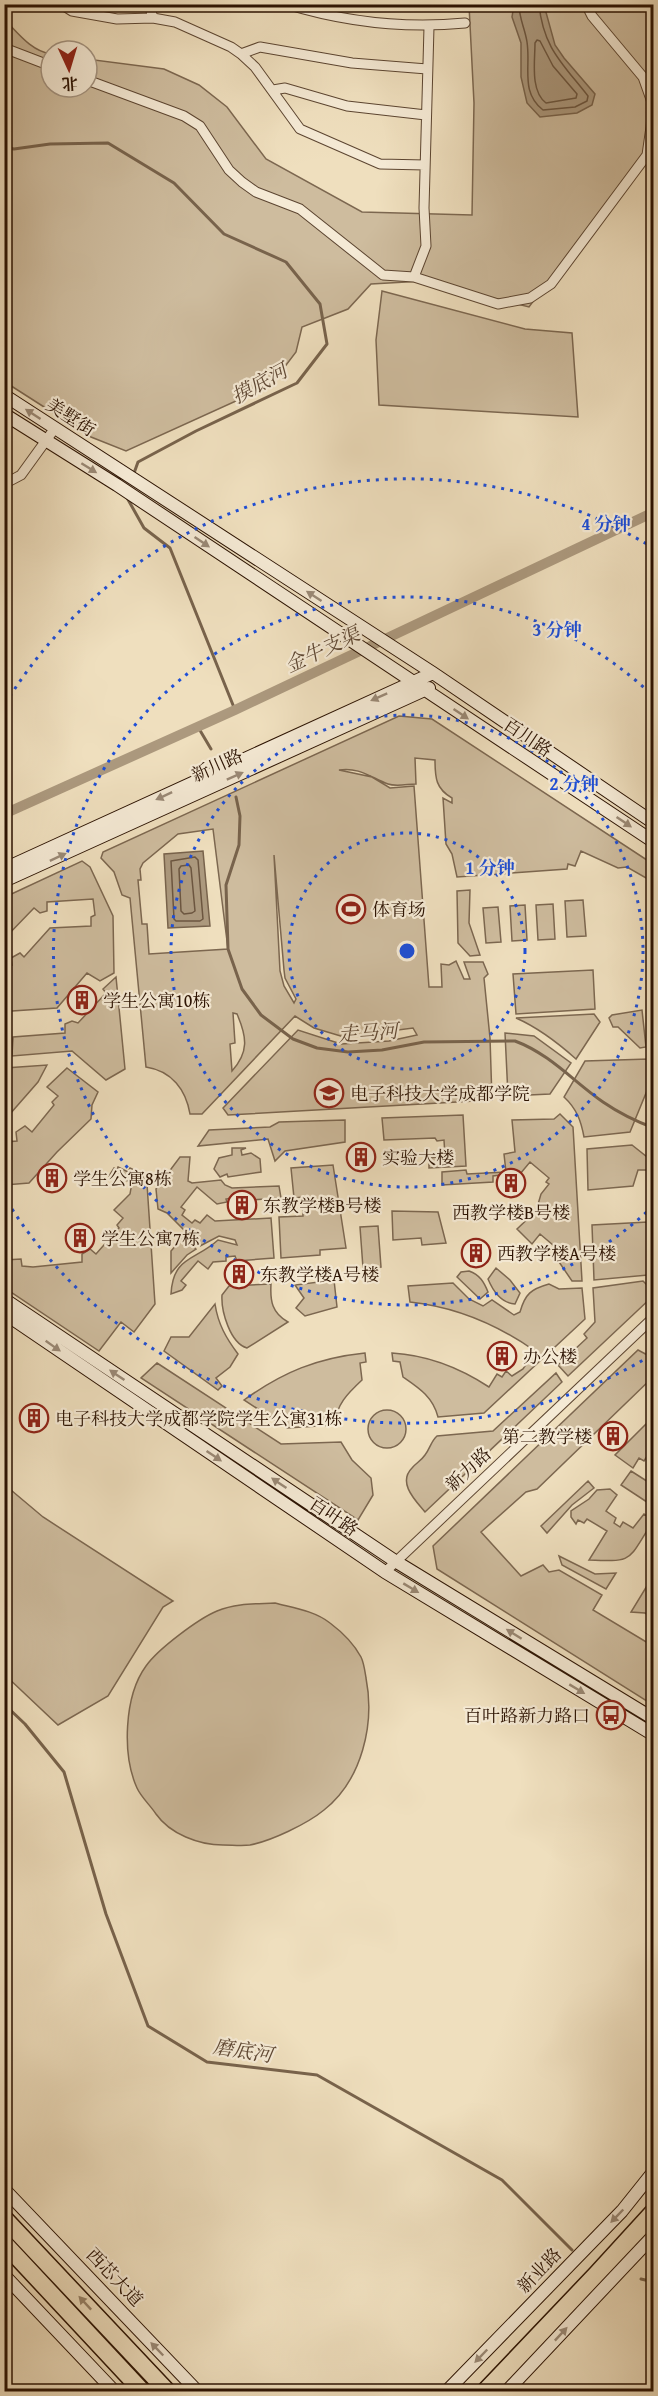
<svg xmlns="http://www.w3.org/2000/svg" width="658" height="2396" viewBox="0 0 658 2396" font-family="'Gentium Book Plus','Noto Serif SC',serif">
<rect width="100%" height="100%" fill="#efdfbe"/>
<filter id="stains"><feTurbulence type="fractalNoise" baseFrequency=".00333" numOctaves="4"/><feColorMatrix values="0 0 0 0 .2 0 0 0 0 .09 0 0 0 0 .02 0 0 0 .5 -.17"/></filter>
<radialGradient id="worn" r=".72"><stop offset=".6" stop-color="#630" stop-opacity="0"/><stop offset="1" stop-color="#630" stop-opacity=".3"/></radialGradient>
<!-- green -->
<path fill="#cebc9e" stroke="#7c6750" stroke-width="1.5" fill-rule="evenodd" d="M469,5H653V140L529,307L424,281L371,284L348,309L302,327L296,352L271,385L126,451L91,437L5,382L4,19C18,33 31,51 51,54V87H87V59L164,69L199,85L227,107L266,159L362,212L472,215L474,103Z
M382,291L525,329L572,333L578,417L379,405L376,340Z
M399,716L432,719L653,864V882L627,867L618,868L581,851L575,866L568,864L567,869L457,877L452,854L446,844L443,798L452,803V798C436,789 435,778 435,760L415,758L416,784C408,784 396,787 388,784C370,777 359,767 339,770L372,777L390,788L414,786L429,987H442L441,964L449,965L456,961L464,979H470L464,962H483L488,974L484,978L490,1038L492,1100L228,1115L223,1108L298,1030L341,1044L389,1041L417,1035L413,1028L344,1037L314,1028L295,1016L202,1114H190C186,1090 172,1071 146,1067L130,898L122,895L114,872L101,858L103,852ZM213,829L228,949L149,954L147,924H142L138,880H141L140,869L143,863L178,834ZM274,855L284,970L285,978L296,999L294,1003L284,986L280,971ZM233,1013L237,1014C247,1037 249,1052 232,1071L230,1044L235,1043Z
M82,861L90,867L113,916L114,973L100,981L87,973L57,1008L12,1011L5,1018V966L12,965L11,958L20,953L24,957L50,928L91,926V917L95,915L93,899L47,902V911L40,913L34,908L5,938V897Z
M470,890L469,923L480,955L470,956L458,943L457,891Z
M583,900L586,936L567,937L565,901Z
M553,904L555,939L538,940L536,905Z
M525,905L527,940L512,941L510,906Z
M498,907L501,942L486,943L483,908Z
M593,970L595,1009L516,1014L513,974Z
M116,977L125,1069L106,1080L72,1051L12,1056L13,1037L65,1033V1024L72,1021L78,1023L106,993L103,989Z
M642,1010L646,1047L640,1048L618,1027H613L609,1018L612,1015Z
M594,1014L600,1022L576,1059C557,1042 539,1028 516,1018Z
M505,1033L534,1036L571,1063L550,1094L508,1096Z
M649,1059L653,1062V1076L630,1132L584,1137C581,1121 577,1109 564,1097L585,1061Z
M47,1065L38,1082L10,1114H5V1068Z
M67,1068L98,1092L92,1105L91,1119L57,1152L29,1183L5,1185V1142L17,1141L16,1132L25,1126L32,1132L54,1105L52,1102L58,1096L47,1087Z
M560,1114L573,1127L582,1281H572L555,1256L560,1251L540,1234L532,1244L517,1229L536,1211L541,1194L549,1184L546,1182L549,1178L530,1162L515,1180L501,1181L500,1175L493,1176V1182L442,1185V1172L466,1170L467,1174L506,1172L504,1154L515,1152L512,1120L554,1119Z
M463,1115L466,1166L429,1168V1158L445,1156L444,1140L437,1141L435,1138L384,1140L382,1118Z
M345,1120V1142L285,1151L275,1161L268,1139L198,1146L209,1130L270,1127L279,1122Z
M632,1145L652,1161L653,1170H638L633,1186L588,1190L587,1149Z
M232,1148H246L241,1150L242,1155L251,1153L260,1159L261,1172L228,1177L227,1174L220,1177L214,1169L219,1158L232,1155Z
M180,1157H190L188,1181L192,1183L221,1180L225,1185L232,1188L279,1186L281,1198L236,1201L232,1198L226,1199L227,1202L217,1204L197,1187L181,1207L185,1210L182,1215L192,1223L195,1220L200,1223L207,1215L215,1221L271,1218L274,1258L237,1261L235,1256L226,1257V1261L213,1262L208,1269L198,1261L181,1281L186,1285L182,1290L171,1294C173,1256 195,1261 218,1240L237,1245L235,1240L219,1236L200,1246L167,1213L158,1209L156,1189Z
M333,1165L346,1248L320,1250V1255L281,1258L279,1217L303,1216L302,1197L294,1198L291,1168Z
M118,1167L128,1172L130,1168L141,1173L147,1184L155,1304L134,1332L121,1322L99,1351L5,1288V1260L21,1259L22,1266L33,1267L82,1262V1254L90,1249L96,1254L119,1228L117,1225L123,1218L114,1210L130,1194L132,1182L109,1176L114,1168L117,1170Z
M392,1211L438,1212L446,1243L422,1245L421,1238L393,1240Z
M648,1222L653,1225V1278L648,1275L594,1280L592,1225Z
M378,1226L381,1267L363,1268L360,1227Z
M184,1236L196,1249L187,1255L171,1273V1251Z
M496,1268L510,1280L520,1293L515,1304C501,1303 493,1291 488,1279Z
M469,1271C480,1275 484,1282 488,1292L480,1299L457,1277L461,1272Z
M334,1280L337,1307L305,1316L296,1308L304,1298L295,1285Z
M643,1281L653,1291V1296L568,1376L558,1365L587,1338L584,1334L595,1322L593,1288Z
M453,1283L469,1299L483,1306L492,1300L514,1315L520,1312C525,1294 531,1289 549,1284L559,1289L582,1288L585,1319L484,1413L438,1417C433,1397 419,1388 403,1377L400,1362L393,1361L392,1353C427,1355 460,1368 489,1387L497,1374L502,1377L506,1371L512,1376L523,1369L535,1351C498,1325 456,1307 410,1302L408,1286Z
M271,1284C270,1301 272,1313 288,1322L247,1348C230,1343 221,1311 222,1295L229,1286Z
M215,1304C218,1324 226,1338 238,1354L230,1367L216,1378L222,1386L218,1390L164,1351L171,1337H189Z
M638,1350L653,1358V1377L537,1489L526,1492L481,1532L521,1576L543,1565L549,1572L559,1570L602,1595L593,1610L653,1646V1705L437,1569L433,1546Z
M365,1353L366,1362L360,1363L362,1380C347,1394 337,1404 334,1425L287,1428L244,1400C283,1372 317,1358 365,1353Z
M157,1363L281,1444L341,1442L352,1460L371,1478L373,1495L358,1520L141,1378Z
M556,1373L562,1382L425,1512C416,1501 397,1483 412,1468C416,1463 421,1461 425,1455C430,1449 431,1441 437,1436L493,1431Z
M368 1429a19 19 0 1 1 38 0a19 19 0 1 1-38 0Z
M653,1417V1451L651,1450L644,1461L639,1458L633,1468L615,1455Z
M631,1471L653,1485V1506L621,1485Z
M588,1481L594,1488L572,1505L547,1533L541,1526Z
M5,1485L43,1517L173,1601L163,1607L108,1696L58,1725L5,1675Z
M610,1489L617,1495L606,1511L616,1518L614,1523L620,1527L623,1522L633,1528L644,1514L652,1519V1523C627,1561 635,1562 589,1560L607,1531L587,1519L584,1523L578,1520L576,1524L571,1517V1511L589,1499L597,1490Z
M559,1556L595,1574L616,1573L606,1589L562,1565Z
M653,1576V1618L645,1613L631,1612Z
M275,1603C294,1608 315,1611 330,1623C342,1632 354,1644 361,1657C364,1663 365,1672 366,1678C375,1724 362,1780 324,1810C307,1824 271,1841 250,1845C242,1846 232,1845 223,1845C199,1845 170,1834 156,1814C150,1805 141,1797 137,1788C122,1755 124,1696 146,1666C158,1649 198,1619 217,1611C236,1603 256,1604 275,1603Z"/>
<!-- water -->
<path fill="#ac997e" stroke="#78634c" stroke-width="1.5" d="M514,5H544L555,45L564,58L595,94L592,105L577,113L540,117L527,103L521,77V43L512,17Z
M203,851L210,926L168,928L164,854Z"/>
<g fill="none" stroke-linecap="round" stroke-linejoin="round">
<!-- shore -->
<path stroke="#6c5640" stroke-width="1.5" d="M519,4C519,19 525,28 527,42C531,67 520,92 543,110L575,107L587,101L588,96C563,64 543,48 539,4
M537,40L540,41L553,66L577,94L576,98L546,103C530,91 535,61 535,43Z
M195,857L198,860L203,919L200,921H176L174,919L171,861Z
M189,865L191,868L195,911L192,913L184,914L181,911L179,869L181,866Z"/>
<!-- stream -->
<path stroke="#78634c" stroke-width="3" d="M4,147L14,149L50,144L108,143L174,183L224,234L286,262L320,304L327,344L297,383L196,431L138,462L133,476
M126,496L144,528L170,548L235,710
M198,727L211,749
M236,797L240,816L239,845L226,885L228,949L242,989L261,1015L293,1039L317,1048L348,1052L382,1050L424,1042L515,1041C550,1054 574,1082 603,1102C619,1113 635,1121 654,1128
M4,1704L25,1724L64,1772L106,1914L148,2026L207,2062L317,2075L502,2180L572,2250
M641,2279L654,2282"/>
<!-- canal -->
<path stroke="#ac997e" stroke-width="10" d="M4,814L235,710L654,512"/>
<!-- street casing -->
<g stroke="#5c4531" stroke-width="11">
<path id="street" d="M61,4L72,11L117,19L153,18L175,22L231,47L241,54L255,67L300,129L380,164L425,165
M149,4L153,18
M286,4C345,22 404,29 465,23
M4,48L51,66
M241,54L260,47L352,63L427,69
M87,80L184,116L200,126L229,170L242,182L256,192L300,209L383,275L414,277L426,246L424,208L429,27
M273,90L285,88L347,106L426,115
M414,277L498,304L530,298L551,284L647,155L651,127L653,105L643,77L592,16L586,4
M4,484L21,475L55,428
M385,1572L654,1317"/>
</g>
<!-- secondary casing -->
<g stroke="#2b1202" stroke-width="14">
<path id="secondary" d="M4,395L433,673L654,823
M4,414L117,485L654,842
M4,869L433,673
M4,881L429,688
M4,1299L395,1561L654,1719
M4,1313L385,1572L654,1735
M4,2189L198,2392
M4,2275L115,2392
M446,2392L622,2211L654,2171
M506,2392L654,2235"/>
</g>
<!-- highway casing -->
<g stroke="#2b1202" stroke-width="19">
<path id="highway" d="M4,2218L168,2392
M4,2243L143,2392"/>
</g>
<!-- street -->
<use href="#street" stroke="#f5ead5" stroke-width="9"/>
<!-- secondary -->
<use href="#secondary" stroke="#f5ead5" stroke-width="12"/>
<!-- highway -->
<use href="#highway" stroke="#efdfbe" stroke-width="16"/>
<!-- tram -->
<path stroke="#2b1202" stroke-width="1.5" d="M472,2392L590,2268L654,2198"/>
</g>
<!-- one-way arrows -->
<defs><path id="oneway-solid" d="M-6-.8H1V-3.2L6.5 0L1 3.2V.8H-6Z" transform="scale(1.5)"/></defs>
<g fill="#9a8976">
<use href="#oneway-solid" transform="translate(33 414) rotate(-147)"/>
<use href="#oneway-solid" transform="translate(89 468) rotate(32)"/>
<use href="#oneway-solid" transform="translate(202 542) rotate(34)"/>
<use href="#oneway-solid" transform="translate(314 596) rotate(-147)"/>
<use href="#oneway-solid" transform="translate(379 697) rotate(156)"/>
<use href="#oneway-solid" transform="translate(461 714) rotate(34)"/>
<use href="#oneway-solid" transform="translate(235 776) rotate(-24)"/>
<use href="#oneway-solid" transform="translate(164 796) rotate(155)"/>
<use href="#oneway-solid" transform="translate(624 822) rotate(34)"/>
<use href="#oneway-solid" transform="translate(58 857) rotate(-25)"/>
<use href="#oneway-solid" transform="translate(53 1346) rotate(35)"/>
<use href="#oneway-solid" transform="translate(117 1375) rotate(-146)"/>
<use href="#oneway-solid" transform="translate(214 1456) rotate(34)"/>
<use href="#oneway-solid" transform="translate(279 1483) rotate(-146)"/>
<use href="#oneway-solid" transform="translate(411 1588) rotate(31)"/>
<use href="#oneway-solid" transform="translate(514 1634) rotate(-148)"/>
<use href="#oneway-solid" transform="translate(577 1689) rotate(31)"/>
<use href="#oneway-solid" transform="translate(617 2216) rotate(134)"/>
<use href="#oneway-solid" transform="translate(561 2334) rotate(-47)"/>
<use href="#oneway-solid" transform="translate(157 2349) rotate(-134)"/>
<use href="#oneway-solid" transform="translate(481 2356) rotate(134)"/>
</g>
<use fill="#978369" href="#oneway-solid" transform="translate(85 2303) rotate(-133)"/>
<!-- distance rings -->
<g fill="none" stroke="#1d4ed8" stroke-width="3" stroke-dasharray="3 6">
<circle cx="407" cy="951" r="118"/>
<circle cx="407" cy="951" r="236"/>
<path d="M653 1206A354 354 0 1 1 653 696"/>
<path d="M650 1356A472 472 0 0 1 5 1198M5 704A472 472 0 0 1 650 546"/>
</g>
<!-- icons -->
<defs>
<g id="stadium-ring" transform="scale(1.5)"><circle r="9.5" fill="#f5ead5" stroke="#8f2418" stroke-width="1.5"/><path d="M0-5a6.5 5 0 1 0 0 10a6.5 5 0 1 0 0-10ZM-3.5-1.8h7v3.6h-7Z" fill="#8f2418"/></g>
<g id="building-ring" transform="scale(1.5)"><circle r="9.5" fill="#f5ead5" stroke="#8f2418" stroke-width="1.5"/><path d="M-4-6H4V6H1V3H-1V6H-4ZM-2.5-4.3h1.7v1.8h-1.7ZM.8-4.3h1.7v1.8H.8ZM-2.5-1h1.7V.8h-1.7ZM.8-1h1.7V.8H.8Z" fill="#8f2418"/></g>
<g id="university-ring" transform="scale(1.5)"><circle r="9.5" fill="#f5ead5" stroke="#8f2418" stroke-width="1.5"/><path d="M0-5L7-2L0 1L-7-2ZM-4 1L0 2.5L4 1V4Q0 6-4 4Z" fill="#8f2418"/></g>
<g id="bus-ring" transform="scale(1.5)"><circle r="9.5" fill="#f5ead5" stroke="#8f2418" stroke-width="1.5"/><path d="M-5-6H5V4H4V6H2V4H-2V6H-4V4H-5ZM-3.5-4V0h7V-4ZM-3.5 1.2v1.5H-2V1.2ZM2 1.2v1.5H3.5V1.2Z" fill="#8f2418"/></g>
</defs>
<g fill-rule="evenodd">
<use href="#stadium-ring" x="351" y="909"/>
<use href="#building-ring" x="82" y="1000"/>
<use href="#university-ring" x="329" y="1093"/>
<use href="#building-ring" x="361" y="1157"/>
<use href="#building-ring" x="52" y="1178"/>
<use href="#building-ring" x="511" y="1183"/>
<use href="#building-ring" x="242" y="1205"/>
<use href="#building-ring" x="80" y="1238"/>
<use href="#building-ring" x="476" y="1253"/>
<use href="#building-ring" x="239" y="1274"/>
<use href="#building-ring" x="502" y="1356"/>
<use href="#building-ring" x="34" y="1418"/>
<use href="#building-ring" x="613" y="1436"/>
<use href="#bus-ring" x="611" y="1715"/>
</g>
<g text-anchor="middle" dominant-baseline="central" stroke-width="4.5" stroke-linejoin="round" paint-order="stroke">
<!-- street labels -->
<g font-size="18" fill="#2b1202" stroke="#f5ead5">
<text transform="translate(71 417) rotate(33)">美墅街</text>
<text transform="translate(528 737) rotate(34)">百川路</text>
<text transform="translate(217 765) rotate(-24)">新川路</text>
<text transform="translate(468 1469) rotate(-43)">新力路</text>
<text transform="translate(334 1516) rotate(34)">百叶路</text>
<text transform="translate(539 2270) rotate(-46)">新业路</text>
<text transform="translate(115 2277) rotate(46)">西芯大道</text>
</g>
<!-- poi labels -->
<g font-size="18" fill="#2b1202" stroke="#f5ead5" text-anchor="start">
<text x="372" y="909">体育场</text>
<text x="103" y="1000">学生公寓10栋</text>
<text x="350" y="1093">电子科技大学成都学院</text>
<text x="382" y="1157">实验大楼</text>
<text x="73" y="1178">学生公寓8栋</text>
<text x="263" y="1205">东教学楼B号楼</text>
<text x="511" y="1212" text-anchor="middle">西教学楼B号楼</text>
<text x="101" y="1238">学生公寓7栋</text>
<text x="497" y="1253">西教学楼A号楼</text>
<text x="260" y="1274">东教学楼A号楼</text>
<text x="523" y="1356">办公楼</text>
<text x="55" y="1418">电子科技大学成都学院学生公寓31栋</text>
<text x="592" y="1436" text-anchor="end">第二教学楼</text>
<text x="590" y="1715" text-anchor="end">百叶路新力路口</text>
</g>
<!-- water labels -->
<g font-size="20" font-style="italic" fill="#5f4834" stroke="#f5ead5">
<text transform="translate(259 383) rotate(-29)">摸底河</text>
<text transform="translate(322 649) rotate(-25)">金牛支渠</text>
<text transform="translate(368 1032) rotate(-4)">走马河</text>
<text transform="translate(243 2050) rotate(9)">磨底河</text>
</g>
</g>
<circle cx="407" cy="951" r="9" fill="#1d4ed8" stroke="#f5ead5" stroke-width="3"/>
<g font-size="18" text-anchor="middle" font-weight="bold" fill="#1d4ed8" stroke="#f5ead5" stroke-width="4.5" stroke-linejoin="round" paint-order="stroke">
<text x="606" y="530">4 分钟</text>
<text x="557" y="636">3 分钟</text>
<text x="574" y="790">2 分钟</text>
<text x="490" y="874">1 分钟</text>
</g>
<!-- margin -->
<rect width="658" height="2396" fill="none" stroke="#efdfbe" stroke-width="24"/>
<rect x="6" y="6" width="646" height="2384" fill="none" stroke="#2b1202" stroke-width="3"/>
<rect x="12" y="12" width="634" height="2372" fill="none" stroke="#2b1202" stroke-width="1.5"/>
<!-- north arrow -->
<g transform="translate(69 69) rotate(176)"><circle r="28" fill="#f5ead5" stroke="#a49481" stroke-width="1.5"/>
<path d="M0-4.5L10 22L0 15L-10 22Z" fill="#8f2418"/>
<text y="-9" font-size="16" font-weight="bold" text-anchor="middle" fill="#2b1202">北</text>
</g>
<rect width="100%" height="100%" filter="url(#stains)"/>
<rect width="100%" height="100%" fill="url(#worn)"/>
</svg>
